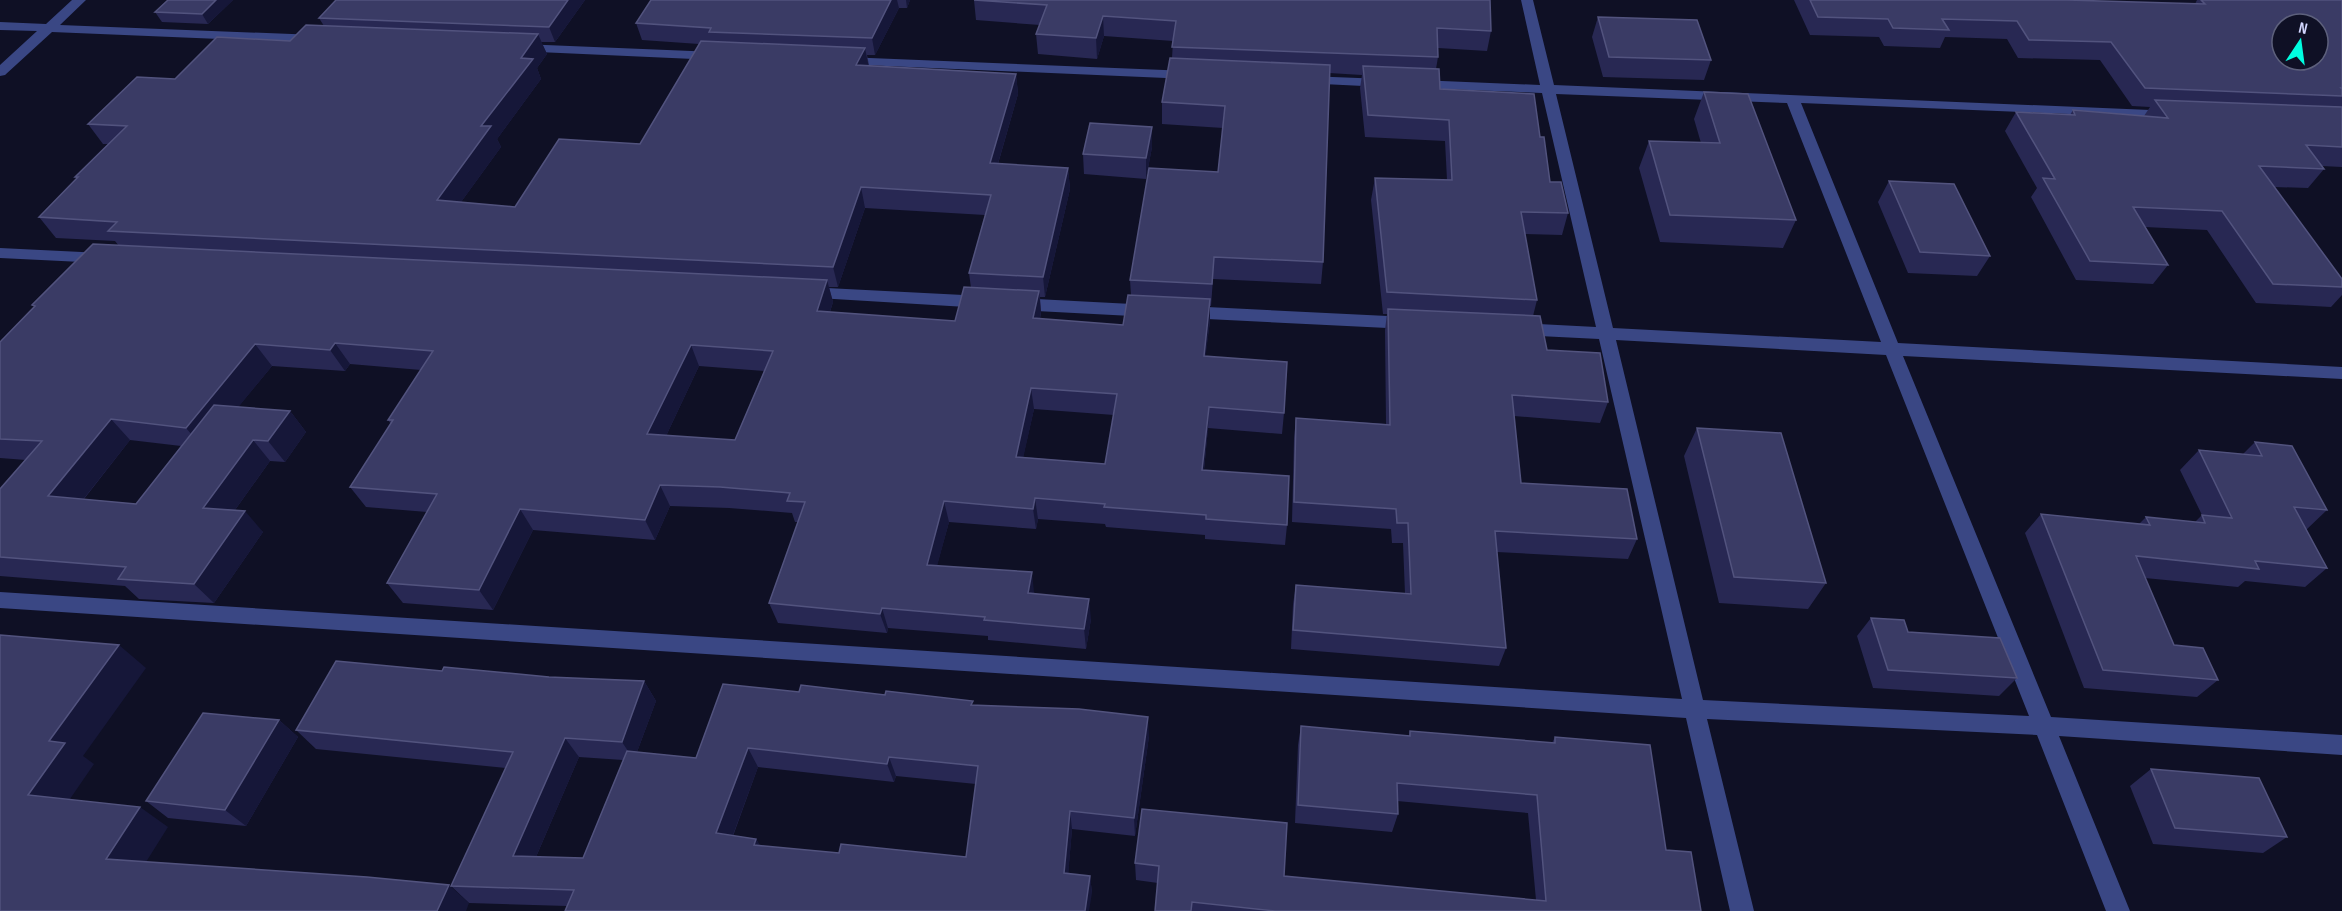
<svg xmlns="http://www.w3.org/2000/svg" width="2342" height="911" viewBox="0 0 2342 911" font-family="'Sofia Sans Condensed',sans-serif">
<rect width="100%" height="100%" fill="#0f1025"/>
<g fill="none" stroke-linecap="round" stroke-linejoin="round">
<!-- minor -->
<path fill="#3a4784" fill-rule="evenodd" d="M72,0H86L60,25L317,35L324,39L317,43L52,32L5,75L0,76V65L37,31L0,30V22L46,24Z
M1521,0H1533L1554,85L2174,111L2176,114L2169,118L1801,103L1898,343L2342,367V379L1903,356L2051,717L2342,735V755L2059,736L2130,911H2106L2037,735L1707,719L1754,911H1730L1686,718L0,608V592L1682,699L1599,339L1520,335L1514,333L1512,329L1514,325L1520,323L1596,327L1542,93L1418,88L1411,84L1418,80L1540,85ZM1556,94L1787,103L1881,342L1613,328ZM1616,340L1886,355L2029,716L1703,700Z
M521,44L716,52L723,56L716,60L516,51L514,48L516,45Z
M845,57L1189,71L1196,75L1189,79L840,64L838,61Z
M1307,76L1384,79L1391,83L1384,87L1302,83L1300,80Z
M0,248L102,253L108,254L110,258L108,262L102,263L0,258Z
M807,287L983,296L989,298L991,302L989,306L983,308L801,297L799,293L801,289Z
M1017,298L1151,305L1157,307L1159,311L1157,315L1151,317L1017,310L1011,308L1009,304L1011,300Z
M1187,306L1408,317L1414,319L1416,323L1414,327L1408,329L1187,318L1181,316L1179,312L1181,308Z"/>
</g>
<!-- wall -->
<path fill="#282853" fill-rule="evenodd" d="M168,0H233L208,24L162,22L155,12Z
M585,0L555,42H541L547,54L537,68L541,79L497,139L501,147L461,202L515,207L640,144L699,44L642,40L636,23L651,0H910L907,8H899L875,55H867L869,65L1016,74L1018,94L998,164L1068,168L1070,189L1045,297H1040L1041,312L1040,319L1123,325L1131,295L1130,280L1218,172L1223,128L1162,124V102L1172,58L1173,41L1104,36L1097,59L1038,54L1036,34L1040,25L976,20L974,0L1491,31L1487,51L1438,48V57L1436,69L1440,89L1540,137L1550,182L1568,213L1562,235L1525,234L1537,300L1533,316L1547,350L1608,402L1600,423L1514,416L1521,483L1637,539L1628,559L1497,552L1506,648L1499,666L1291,649L1293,604L1296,585L1405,594L1403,543H1392L1391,529L1292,522L1294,438L1296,418L1386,424L1385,330L1387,314H1383L1371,200L1375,178L1447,180L1445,141L1365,137L1360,88L1362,75L1329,73L1323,262L1321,284L1213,279L1211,306H1210V321L1205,357L1284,413L1282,434L1208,428L1204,470L1287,525L1285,545L1205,539V535L1106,527L1105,524L1038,519L1036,529L949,522L937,565L1034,592V594L1091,619L1086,649L988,640V636L888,628L887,633L778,623L769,603L798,522H795L792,513L729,508L670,506L655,540L533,530L493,610L403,603L387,583L427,512L366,507L350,487L391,424L388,420L421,370L350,364L345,371L272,366L238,407L290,411L306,432L285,462L270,461L235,510L263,532L214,603L139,599L125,586L0,576V489L26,460L0,458V342L34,307L32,305L119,246L115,241L56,238L39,217L77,179L75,177L108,144H103L88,124L175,79L290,41L324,26L319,18ZM865,208L985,215L969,273L971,288L955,321L830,312L833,302L829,287H838ZM699,366L764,371L735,440L666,436ZM1034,409L1114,415L1105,464L1023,457ZM130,440L181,446L136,504L84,499Z
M1794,0H2067L2195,4L2197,0H2342V167L2322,166L2324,169L2308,188L2274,187L2342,279V295L2331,307L2256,303L2207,230L2145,227L2168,265L2153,284L2076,280L2031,197L2037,188L2005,131L2016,112L2070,115L2073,110L2144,116L2150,107L2132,106L2100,60L2018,58L2007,39L1945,37L1940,48L1884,46L1879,37L1810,35Z
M1598,17L1711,60L1704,80L1603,77L1592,37Z
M1704,92L1796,220L1783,248L1660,242L1639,168L1649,141L1701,143L1694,119Z
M1152,127V147L1146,179L1084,174L1083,154Z
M1889,181L1990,256L1977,276L1908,273L1878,202Z
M1697,428L1826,583L1808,609L1719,603L1684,456Z
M2255,442L2327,510L2306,530L2327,568L2305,587L2245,581L2238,587L2145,578L2174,645L2218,680L2197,697L2084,688L2025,533L2041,514L2139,524L2146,517L2195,522L2202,515L2180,470L2199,450L2243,454Z
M1871,618L1908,632L2017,678L1999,696L1873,688L1857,636Z
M442,671L549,677L644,681L656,701L637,752L696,758L799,692L974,705L1149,736L1135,836L1072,829L1068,874L1090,876L1092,893L567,906L469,903L451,886L506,768L316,749L296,730ZM579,757L623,760L583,858L536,857ZM758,767L894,782L896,776L976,784L966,857L839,853L760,846L756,839L733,836Z
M279,720L298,737L246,826L168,818L146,801Z
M1301,726L1409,736L1410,731L1552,743L1555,737L1666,850L1701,911H1155L1158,883L1136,880L1135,863L1284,876L1536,900L1528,813L1397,801L1398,814L1392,832L1295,823L1298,745Z
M2151,769L2287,837L2263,853L2153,844L2130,786Z"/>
<!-- shaded-wall -->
<path fill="#161739" d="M216,0H233L208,24L202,14Z
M568,0H585L555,42L549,27Z
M891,0H897L899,8L875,55L872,38Z
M906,0H910L907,8Z
M1103,16L1104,36L1097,59L1096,38Z
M538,34L547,54L537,68L541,79L497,139L501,147L448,220L437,200L521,58Z
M865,48L869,68L856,65Z
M1016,74L1018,94L992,184L990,163Z
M1152,127V147L1146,179V158Z
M1068,168L1070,189L1045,297L1043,277Z
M861,187L865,208L838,287L833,267Z
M827,280L833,302L823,333L817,311Z
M1039,291L1041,312L1035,340L1033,318Z
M1210,299V321L1203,378L1204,356Z
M335,343L350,364L345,371L330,350Z
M255,344L272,366L204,449L186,428Z
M691,345L699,366L657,455L647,434Z
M1031,388L1034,409L1019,477L1016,457Z
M1209,407L1208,428L1202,490V470Z
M290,411L306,432L285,462L268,441Z
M111,419L130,440L70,516L48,496Z
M253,440L270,461L222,528L203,508Z
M660,485L670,506L655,540L645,520Z
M1035,498L1038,519L1036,529L1033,509Z
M944,501L949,522L932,585L927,565Z
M520,509L533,530L493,610L479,590Z
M245,511L263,532L214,603L194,584Z
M1032,572L1034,592L1031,613L1028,593Z
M1089,599L1091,619L1086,649L1084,629Z
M882,608L888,628L887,633L880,614Z
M119,645L146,668L83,756L94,764L59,815L28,795L49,741Z
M644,681L656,701L634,760L622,742Z
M1148,717L1149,736L1135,836L1134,818Z
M279,720L298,737L246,826L225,810Z
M565,738L579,757L529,873L513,856Z
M748,748L758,767L727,851L716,833Z
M889,757L896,776L894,782L887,764Z
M140,807L168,827L136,878L106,859Z
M1070,811L1072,829L1067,890L1064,873Z
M756,839L767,856L754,845Z
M1090,876L1092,893L1089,911H1085Z
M449,885L469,903L466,911H437Z"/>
<!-- building -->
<path fill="#3a3b65" stroke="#52537e" stroke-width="1.5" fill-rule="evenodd" d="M168,0H216L202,14L155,12Z
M336,0H568L549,27L319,18Z
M651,0H891L872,38L709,32L711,28L636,23Z
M974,0H1490L1491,31L1437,28L1438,57L1172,47L1176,21L1103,16L1096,38L1036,34L1047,5Z
M1810,0H2067L2205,4L2201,0H2342V88H2341L2342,89V96L2145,88L2111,42L2029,40L2017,21L1942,19L1949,30L1893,28L1888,19L1818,17ZM2282,24H2318V60H2282Z
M1598,17L1697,20L1711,60L1609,57Z
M306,25L538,34L521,58L533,59L481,126H491L437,200L515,207L559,139L640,144L701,41L865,48L856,65L1016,74L990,163L1068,168L1043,277L969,273L991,195L861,187L833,267L108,231L117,222L39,217L78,177H75L127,126L88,124L137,77L175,79L217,37L290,41Z
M1170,58L1330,65L1323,262L1214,257L1212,284L1130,280L1149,168L1218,172L1225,106L1162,102Z
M1363,66L1439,69L1440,89L1534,94L1540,137H1544L1550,182H1561L1568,213L1521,212L1537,300L1387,292L1375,178L1452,180L1449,120L1368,115Z
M1704,92L1748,94L1796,220L1670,215L1649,141L1720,143Z
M2155,100L2342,107V147L2306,145L2324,169L2259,166L2342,279V287L2273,284L2222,211L2133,207L2168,265L2090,261L2043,178L2055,179L2016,112L2075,115L2073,110L2168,118Z
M1090,123L1152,127L1146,158L1083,154Z
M1889,181L1954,184L1990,256L1920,252Z
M93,244L827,280L817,311L955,321L964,287L1039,291L1033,318L1123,325L1128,295L1210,299L1204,356L1287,362L1284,413L1209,407L1202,470L1289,476L1287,525L1206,519V515L1104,507L1105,504L1035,498L1033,509L944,501L927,565L1032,572L1028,593L1089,599L1084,629L984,620L985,617L882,608L880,614L769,603L805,502L787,501L790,493L720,487L660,485L645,520L520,509L479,590L387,583L437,494L350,487L393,420H388L433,351L335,343L330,350L255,344L186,428L111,419L48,496L136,504L214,405L290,411L268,441L253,440L203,508L245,511L194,584L118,579L126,567L0,557V489L42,441L0,439V342L35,306L32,305ZM691,345L773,351L735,440L647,434ZM1031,388L1117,394L1105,464L1016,457Z
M1388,309L1540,316L1547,350L1600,353L1608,402L1512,395L1521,483L1627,489L1637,539L1495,531L1506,648L1293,630L1296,585L1411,594L1408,523H1397L1396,509L1294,502L1296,418L1390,425Z
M1697,428L1781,433L1826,583L1734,577Z
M2255,442L2292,446L2327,510L2294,507L2327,568L2255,561L2259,569L2136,556L2174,645L2203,648L2218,680L2103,670L2041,514L2150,525L2146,517L2205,523L2202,515L2232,518L2199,450L2262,456Z
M1871,618L1904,620L1908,632L2000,638L2017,678L1888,670Z
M0,635L119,645L49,741L65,743L28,795L140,807L106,859L367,877L449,885L437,911H0Z
M336,661L442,671L444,667L549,677L644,681L622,742L565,738L513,856L583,858L627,751L696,758L723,684L799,692L801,685L885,695L886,691L973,701L971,705L1079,709L1148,717L1134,818L1070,811L1064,873L1090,876L1085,911H565L574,890L451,886L513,752L296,730ZM748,748L887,764L889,757L978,766L966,857L841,844L839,853L754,845L756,839L716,833Z
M203,713L279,720L225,810L146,801Z
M1301,726L1410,736V731L1555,743V737L1650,745L1666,850L1691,852L1701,911H1275L1192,902L1191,911H1155L1159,866L1135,863L1142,809L1287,823L1284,876L1546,901L1537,795L1397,783L1398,814L1298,805Z
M2151,769L2259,778L2287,837L2175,828Z"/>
<!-- north arrow -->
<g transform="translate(2300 42) rotate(13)"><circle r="28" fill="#0f1025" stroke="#5d607c" stroke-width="1.5"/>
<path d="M0-4.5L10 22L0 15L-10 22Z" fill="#00fde0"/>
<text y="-9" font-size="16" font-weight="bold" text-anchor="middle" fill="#d3d7ff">N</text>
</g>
</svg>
